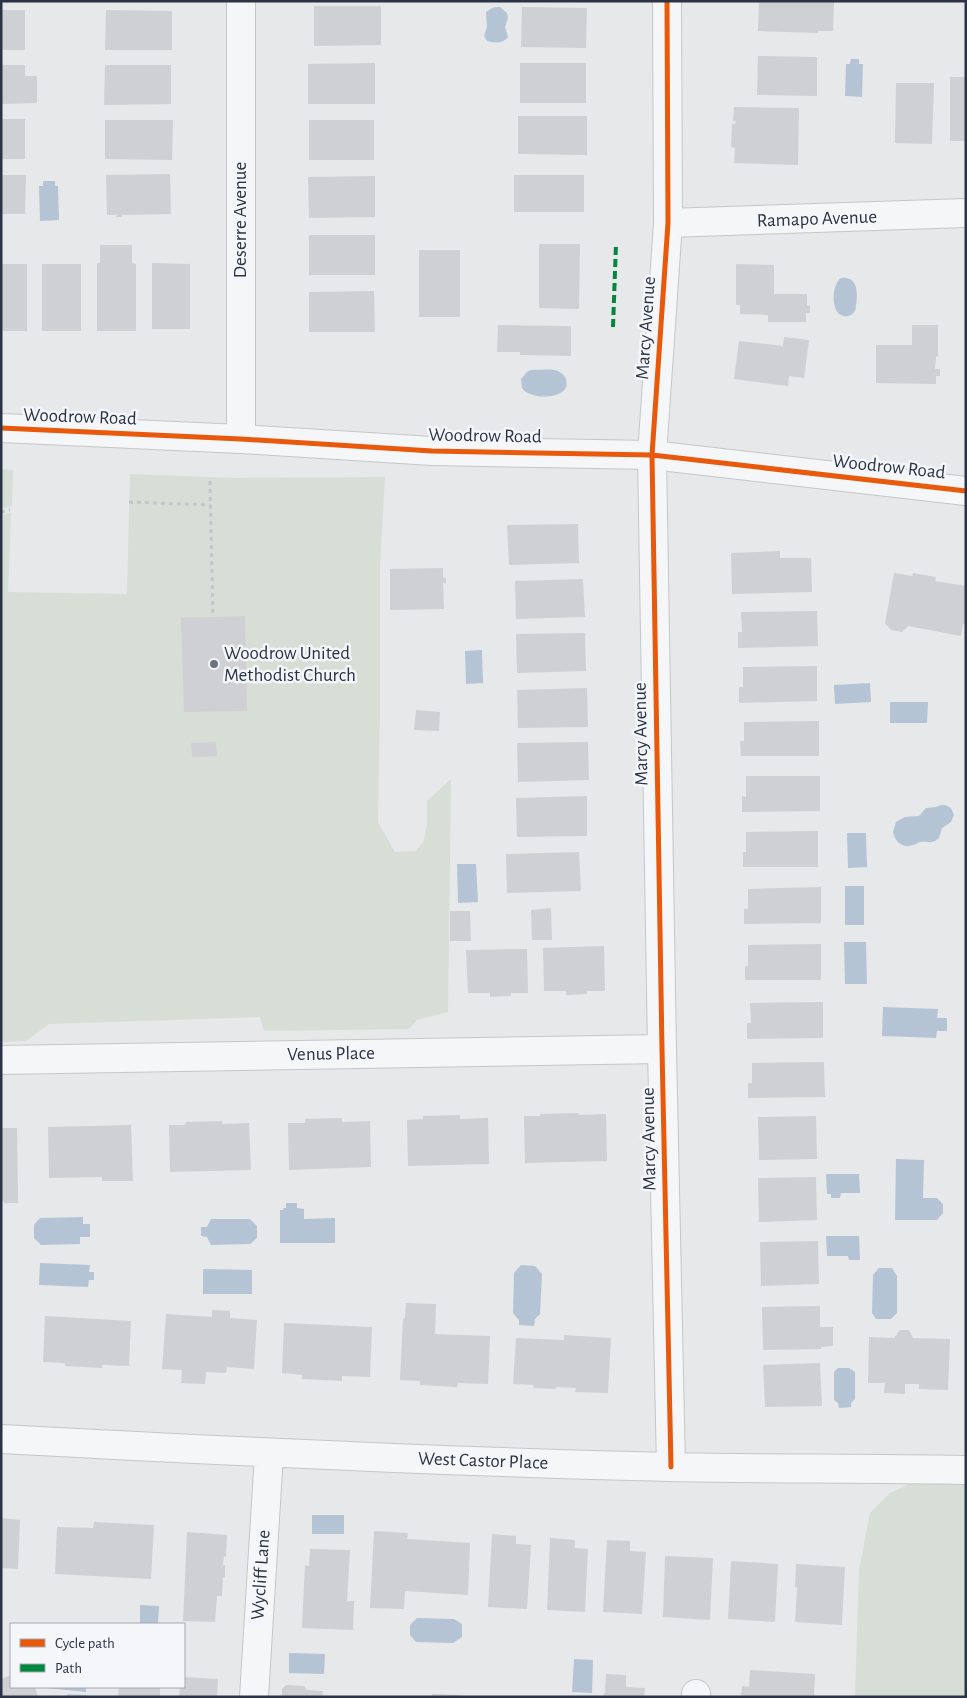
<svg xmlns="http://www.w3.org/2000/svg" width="967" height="1698" viewBox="0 0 967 1698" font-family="'Alegreya Sans',sans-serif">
<rect width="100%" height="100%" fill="#e6e8ea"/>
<!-- green -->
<path fill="#d6ded6" d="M1,469L13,470L12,506L1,509Z
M130,474L235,478L385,477L380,567V708L378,822L395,852L416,851L424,841L427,824V801L451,779L448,1012L417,1020L409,1029L264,1031L260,1017L49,1024L26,1041L1,1042V515L11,513L8,592L127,594Z
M916,1481L966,1485V1697H855L859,1570L870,1513L890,1493Z"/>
<!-- water -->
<path fill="#b4c4d5" d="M496,7H500L507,13L508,18L505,27L508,37C503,44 494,43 487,41L484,36L487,27L486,12L492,8Z
M851,59H859V64H863L862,97L845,96L846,64H850Z
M43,181H55V186H58L59,220L40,221L39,186H43Z
M841,278C860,275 858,298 855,311C851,317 845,318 839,314C831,306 832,285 841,278Z
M531,370C539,370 548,369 555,370C559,371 563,374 565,377C576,399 531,402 522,388L521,379L527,372Z
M482,650L483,683L466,684L465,651Z
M870,683L871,702L835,704L834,685Z
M890,702H928L927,723H890Z
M941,805H945L951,808L954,815L951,822L942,828L939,838C930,845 929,841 920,842C918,842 916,845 913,845C903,849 895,842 893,832L896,822L905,817L919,816L926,808L936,807Z
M847,833H866L867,867L848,868Z
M457,864H476L478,902L458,903Z
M845,886H864V925H845Z
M844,942H866L867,984H845Z
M883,1007L938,1009L937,1018H947V1031H937L936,1038L882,1036Z
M896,1159L924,1160L923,1198H937L943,1204V1213L937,1220H895Z
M826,1174H859L860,1193H841L840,1198H831V1194H827Z
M286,1203H297V1208L304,1209V1219L335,1218V1243H280V1210H283L284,1208H286Z
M83,1217V1224H90V1237H80V1244L41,1245L34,1238V1225L40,1218Z
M211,1219H250L257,1226V1238L250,1244L211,1245L207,1237L201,1236V1227H207Z
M826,1236H859L860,1260H849L848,1256H827Z
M40,1263L90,1265L89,1272H94V1280H89L88,1287L39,1285Z
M521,1265L535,1266L542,1274L540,1314L535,1319L534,1326L519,1325V1320L513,1313L514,1273Z
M879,1268H892L897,1276V1313L891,1319H876L872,1313L873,1275Z
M203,1269L252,1270V1294H203Z
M838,1368H849L855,1372V1399L851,1403V1407L839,1408L838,1403L834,1400V1372Z
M312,1515H344V1534H312Z
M140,1605L159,1606L158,1624H140Z
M417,1618L454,1619L462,1624V1637L453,1643L416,1642L410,1635V1625Z
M289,1653L325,1654L324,1674L289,1673Z
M574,1659L593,1660L592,1693L572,1692Z
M46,1687H86V1692L46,1688Z"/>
<!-- building -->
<path fill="#ced0d3" d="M759,1H834L833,31H818V33L758,31Z
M314,6H381V45L314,46Z
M522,7L587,8L586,48L521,47Z
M1,10H25V50H1Z
M106,10L172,11V50H105Z
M758,56L817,57V96L757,95Z
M375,63V104H308V64Z
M520,63H586V103H520Z
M1,65H25V76H37V103L1,104Z
M105,65H171V104L104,105Z
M950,77H966V141H950Z
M896,83H934L932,144L895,143Z
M734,107L799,108L798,165L734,163L735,148L731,147L732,124H735L736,121H733Z
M518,116H587V155L518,154Z
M1,119H25V159H1Z
M105,120H173L172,160L105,159Z
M309,120H374V160H309Z
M170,174L171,214L122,215V217H116L117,215H107L106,175Z
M1,175H26L25,214H1Z
M514,175H584V212H514Z
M375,176V217L309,218L308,177Z
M309,235H375V275H309Z
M539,244H580L579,309L539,308Z
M100,245H132V263L136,264V331H97V263H100Z
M419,250H460V317H419Z
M152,263L190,264V329H152Z
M1,264H27V331H1Z
M42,264H81V331H42Z
M736,264L774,265V294H807V305L810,306V313H806V322H768V315L740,314V305H736Z
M374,291L375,332H309V292Z
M498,325L571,326V356L520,355V352H497Z
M912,325H938V356L936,357L935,369H940V376H936V384L876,383V345H912Z
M784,337L809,340L804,378L789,376L788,386L734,379L739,341L783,346Z
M578,524L579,563L509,565L507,525Z
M780,551V558H811L812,592L732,594L731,553Z
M443,568V577L446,578V583H443L444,609L390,610V569Z
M894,573L912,576L913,573L936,577L935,581L966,586V624H963L961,636L908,626L902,632L891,630L885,623Z
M583,579L585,617L516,619L515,581Z
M817,611L818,646L738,648V632H742L741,612Z
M245,616L247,711L184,712L181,618Z
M585,633L586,671L517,673L516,634Z
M817,666V701L739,703V687H743V667Z
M587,688L588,727L518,728L517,690Z
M416,710L440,712L439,731L414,730Z
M819,721V756H741L740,741H744V722Z
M216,742L217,756L192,757L191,743Z
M588,742L589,780L518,782L517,743Z
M746,776H820V811L742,812V796L746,797Z
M587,796V836L517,837L516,798Z
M818,831V867H743V852H746V832Z
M579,852L581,891L507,893L506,854Z
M821,887V923L744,924V909H748V889Z
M551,908L552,940H532L531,910Z
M450,911H470L471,941H450Z
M821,944V980H745V966H748V945Z
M604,946L605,991H587V994L566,995V991H544L543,948Z
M527,949L528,993H511V996L490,997V993H468L466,950Z
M823,1002V1038L747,1039V1023H751L750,1003Z
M824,1062L825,1097L748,1098V1083H752V1063Z
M578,1113L579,1115L606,1114L607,1161L525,1163L524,1116H540V1114Z
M460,1115V1119L488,1118L489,1164L408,1166L407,1120L423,1119V1116Z
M816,1116L817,1159L759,1160L758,1117Z
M342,1118V1122L370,1121L371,1167L289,1170L288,1123H305V1119Z
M222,1121V1124L249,1123L251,1170L170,1172L169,1125H185L186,1122Z
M131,1125L133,1181H102V1177L49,1178L48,1127Z
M1,1128H17L18,1203H4V1201H1Z
M816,1177L817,1220L759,1222L758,1178Z
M818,1241L819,1284L761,1286L760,1242Z
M406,1303L436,1304L435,1334L490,1336L488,1384L458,1383L457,1387L420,1385V1381L400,1380L403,1318H405Z
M820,1306V1327H833V1346L821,1347V1349L763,1350L762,1307Z
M212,1310L230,1311V1318L257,1320L254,1369L227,1367L226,1373L206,1372L205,1384L181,1383L182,1370L162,1369L166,1314L212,1317Z
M45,1316L131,1321L129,1366L102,1365V1368L65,1366V1363L43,1362Z
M284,1323L372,1327L370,1377L342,1376V1381L302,1379V1375L282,1373Z
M900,1330H909L913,1338L950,1339L948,1390L919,1389V1384H905V1394L884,1393L885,1383H868L869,1337L894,1338Z
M564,1335L611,1338L608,1393L575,1392L576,1388L556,1387V1389L533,1388L534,1385L513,1384L516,1338L564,1340Z
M820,1363L822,1406L765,1407L763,1365Z
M1,1518L20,1520L18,1569L1,1568Z
M94,1522L154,1525L151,1579L55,1574L57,1527L93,1528Z
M374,1531L408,1533L407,1539L470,1543L468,1595L405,1591L404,1609L370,1608Z
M187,1532L227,1535L226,1557L224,1556L223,1565H225V1578L223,1577L222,1596H217L215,1622L183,1621Z
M492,1534L516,1536V1544L531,1545L527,1609L488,1607Z
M550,1538L575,1540V1548L588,1549L585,1612L547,1610Z
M607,1540L630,1541V1551L646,1552L642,1614L603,1612Z
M310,1549L350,1550L347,1601H354L353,1630L302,1628L305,1565L309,1566Z
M665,1556L713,1558L710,1620L663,1617Z
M731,1561L778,1564L775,1622L728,1619Z
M796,1564L845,1567L842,1625L795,1622L797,1588L795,1587Z
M750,1670L815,1674L814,1697H741L742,1686L749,1687Z
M606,1674L626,1675V1687L645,1688L644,1697H603L605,1692Z
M11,1675V1687H35L38,1697H1V1679Z
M184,1677L218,1679L217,1697H179L180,1687H184Z
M286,1685L304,1686L307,1690L323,1691L322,1697H282V1689Z
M119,1687L160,1688V1697H118Z
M67,1694L86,1695V1697H67Z
M432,1694L461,1695V1697H432Z"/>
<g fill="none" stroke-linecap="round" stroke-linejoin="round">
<!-- minor casing -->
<g stroke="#c4c6c8" stroke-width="30">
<path id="minor" d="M667,1L668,223L652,455L662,1049L671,1467
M668,223L966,213
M241,439V1
M1,1060L662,1049
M1,1439C224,1451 447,1462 670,1467C769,1469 867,1468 966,1470
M254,1697L269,1454
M696,1697V1694"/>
</g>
<!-- tertiary casing -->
<g stroke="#c4c6c8" stroke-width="30">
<path id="tertiary" d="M1,428L241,439L432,451L652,455L966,491"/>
</g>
<!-- path -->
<path stroke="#c5c6ca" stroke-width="3" stroke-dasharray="4 4" stroke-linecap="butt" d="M210,481L213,617
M129,502L210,505
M1,512L10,510"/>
<!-- minor -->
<use href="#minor" stroke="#f5f6f7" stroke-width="28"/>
<!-- tertiary -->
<use href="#tertiary" stroke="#f5f6f7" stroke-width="28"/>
<!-- quiet -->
<path stroke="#00873e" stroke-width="4" stroke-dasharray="8 4" stroke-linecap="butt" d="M613,327L616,244"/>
<!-- cycleway casing -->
<g stroke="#f4f6f9" stroke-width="8">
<path id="cycleway" d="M667,1L668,223L652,455L662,1049L671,1467
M1,428L241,439L432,451L652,455L966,491"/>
</g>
<!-- cycleway -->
<use href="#cycleway" stroke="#e8590c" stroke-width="5"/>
</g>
<!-- markers -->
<circle fill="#6c737f" stroke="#f4f6f9" stroke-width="2" cx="214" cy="664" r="5"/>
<g text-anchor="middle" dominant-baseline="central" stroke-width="5" stroke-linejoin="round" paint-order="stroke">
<!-- street labels -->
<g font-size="19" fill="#2b3445" stroke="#f4f6f9">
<text transform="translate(817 219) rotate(-2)">Ramapo Avenue</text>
<text transform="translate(240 220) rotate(-90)">Deserre Avenue</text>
<text transform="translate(646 328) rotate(-86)">Marcy Avenue</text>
<text transform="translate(80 417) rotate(2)">Woodrow Road</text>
<text transform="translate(485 436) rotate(1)">Woodrow Road</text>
<text transform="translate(889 467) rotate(6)">Woodrow Road</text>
<text transform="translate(641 734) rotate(-91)">Marcy Avenue</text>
<text transform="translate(331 1054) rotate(-1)">Venus Place</text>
<text transform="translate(649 1139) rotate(-91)">Marcy Avenue</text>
<text transform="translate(483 1461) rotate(2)">West Castor Place</text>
<text transform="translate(261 1575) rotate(-86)">Wycliff Lane</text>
</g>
<!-- poi labels -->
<g font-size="19" fill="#2b3445" stroke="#f4f6f9" text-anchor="start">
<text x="224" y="653">Woodrow United<tspan x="224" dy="22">Methodist Church</tspan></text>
</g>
</g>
<!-- border -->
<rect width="967" height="1698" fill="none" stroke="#2b3445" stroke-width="5"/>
<!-- legend -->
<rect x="10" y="1623" width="175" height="65" fill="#f4f6f9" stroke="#a4a8b1"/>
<rect x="20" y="1639" width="25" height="8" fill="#e8590c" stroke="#a4a8b1"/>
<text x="55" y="1648" font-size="15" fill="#2b3445">Cycle path</text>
<rect x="20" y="1664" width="25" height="8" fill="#00873e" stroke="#a4a8b1"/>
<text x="55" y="1673" font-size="15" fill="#2b3445">Path</text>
</svg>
